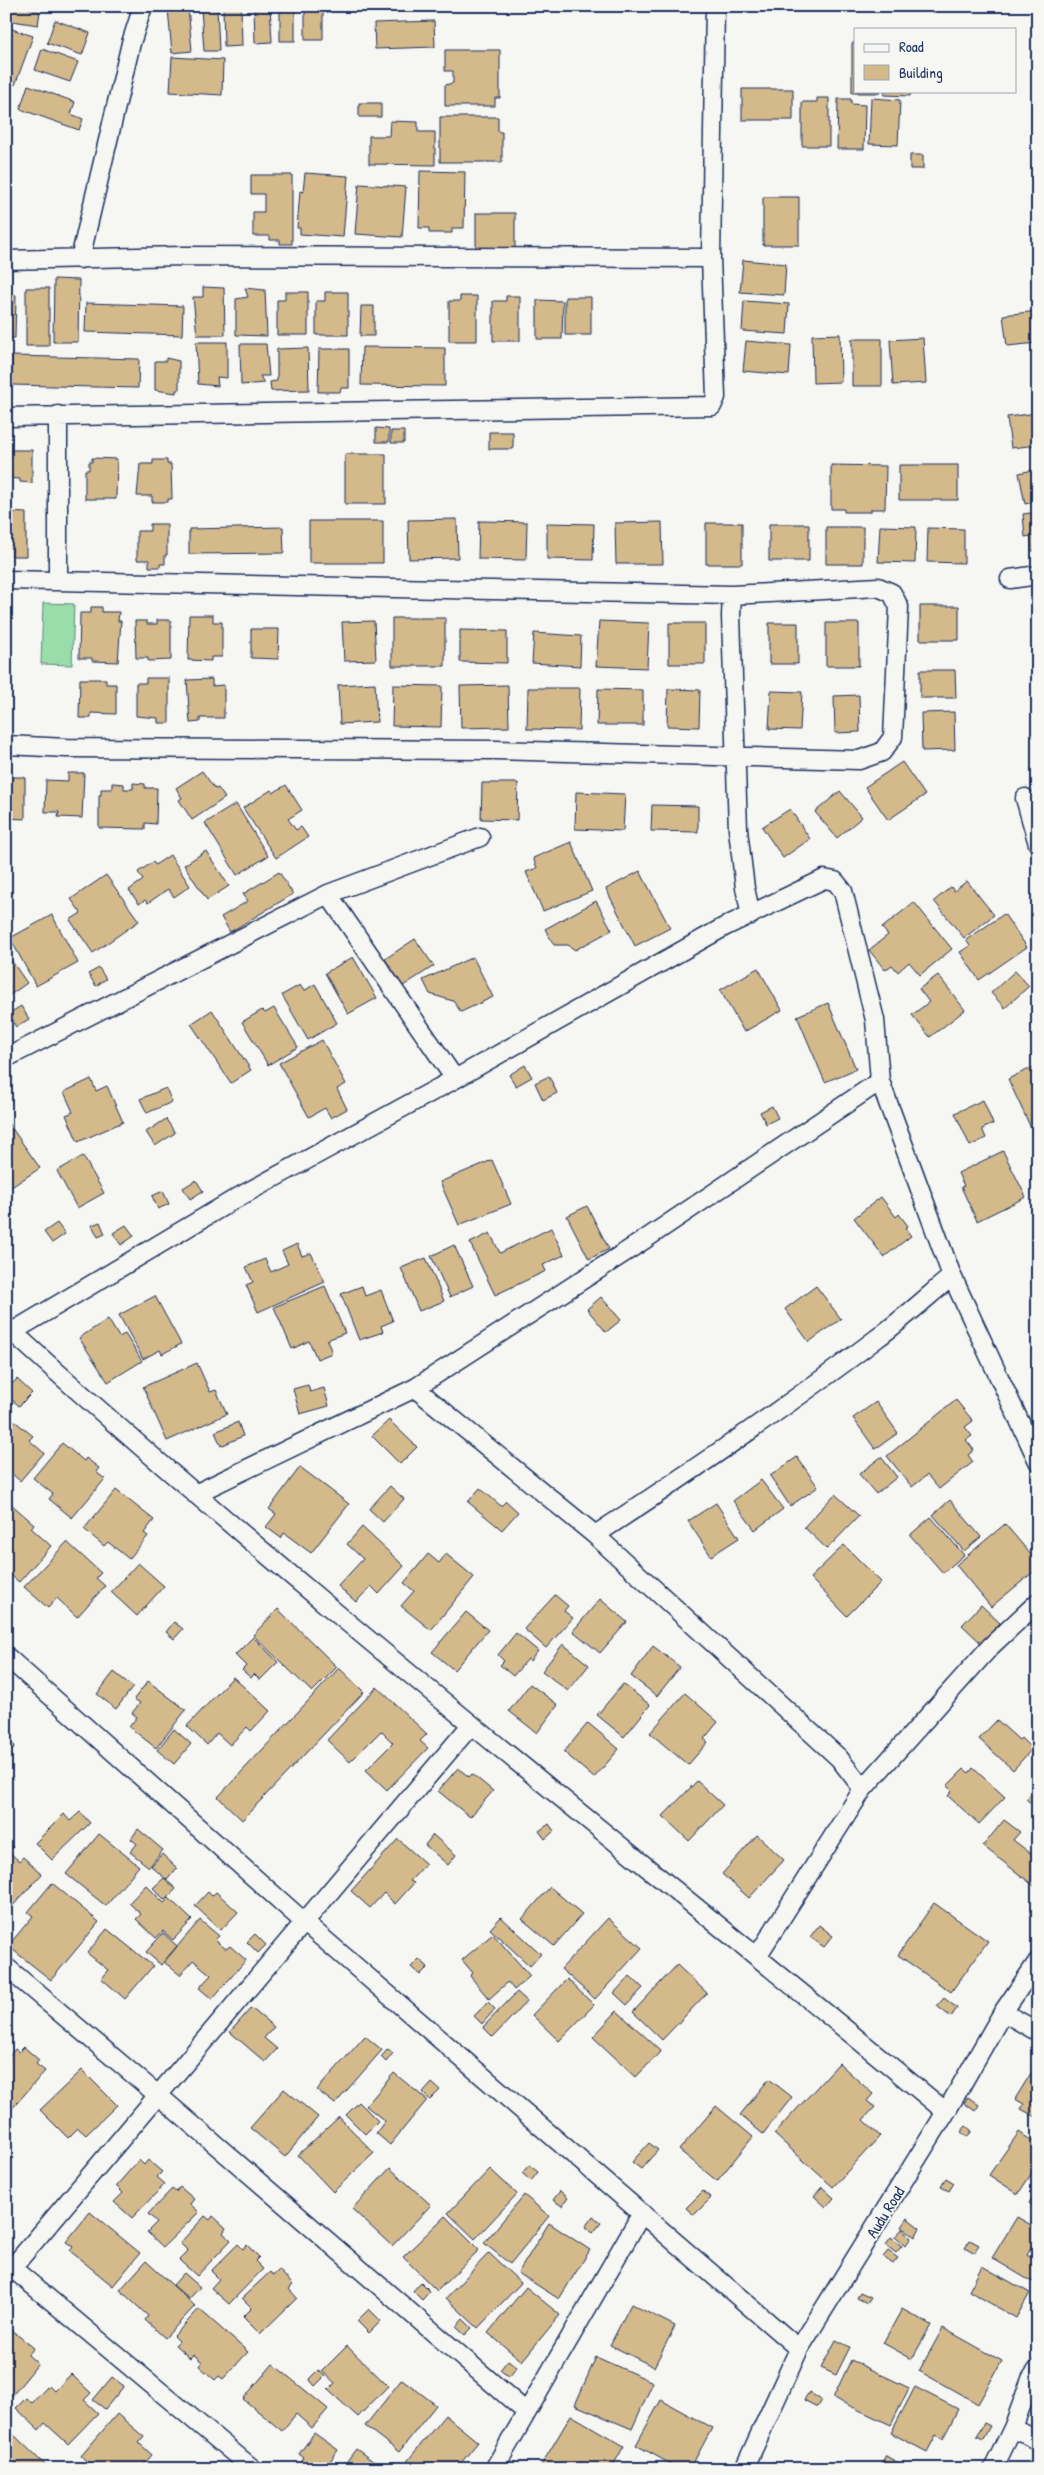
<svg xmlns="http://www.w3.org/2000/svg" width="1044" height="2475" viewBox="0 0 1044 2475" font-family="'Patrick Hand',sans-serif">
<rect width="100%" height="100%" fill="#f6f6f2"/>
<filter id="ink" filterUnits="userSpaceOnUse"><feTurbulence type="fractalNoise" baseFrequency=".02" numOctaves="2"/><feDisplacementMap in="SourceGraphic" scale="10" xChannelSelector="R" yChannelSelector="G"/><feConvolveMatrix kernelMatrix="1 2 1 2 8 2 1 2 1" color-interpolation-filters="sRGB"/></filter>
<g filter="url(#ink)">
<!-- green -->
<path fill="#99deaa" stroke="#5a8684" d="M43,603L74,604L72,665L41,664Z"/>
<!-- building -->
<path fill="#d4b98a" stroke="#1b2f5e" d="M6,6H31L30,10L40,11L38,25L6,20Z
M254,6H270L272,42L255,43Z
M280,6H295V41H280Z
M305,6H323V40H305Z
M188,7L192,51L172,53L168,9Z
M217,7L219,51H204L201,8Z
M223,7H241L242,46L224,47Z
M55,20L90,33L82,55L47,43Z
M434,21L435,47L375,49L374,23Z
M6,27L33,36L15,85L6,82Z
M852,43H855V91H880V93H852Z
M42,49L78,62L70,82L35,70Z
M445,50H500V98H495V106H445V85L453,83V71H445Z
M172,57L223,60L222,95L170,92Z
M28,85L75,102L71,114L83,119L79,130L20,109Z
M742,89H793V120H742Z
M885,91H911L910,96L884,95Z
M817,98H829V146H802V102H817Z
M871,98L900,100L898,145L869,144Z
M838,99H851V104L865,105L864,149H837Z
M359,103H381V117H359Z
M440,117H498V132H502V162H440Z
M390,121L418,122V132H435V165L369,164V136H389Z
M910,155H923V169H910Z
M420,171L465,172L464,228H452V233H429V228H419Z
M305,173L348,176L343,237L300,234V228H297L300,191L303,192Z
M251,175H292V244H280V240H270V236H253V212H264V194H251Z
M359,184L406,187L402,237L355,234Z
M763,197H799V245H763Z
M476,213H515V249H476Z
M743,260L786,264L784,295L740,292Z
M54,279L79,280L78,342H53Z
M203,287L224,288L225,335H197L193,297H203Z
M26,288H49V346H26Z
M245,288L265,290L267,336L236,335V299L248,297Z
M285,292H308V335H277V300H285Z
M325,292H348V335H316V301H325Z
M6,295H16L15,338H6Z
M460,296H477V341H449V301H460Z
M506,296H520V341H493V301H506Z
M565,297H591V335H565Z
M537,300L563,301L562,339H537Z
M744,301L789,304L787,334L742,331Z
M86,303L183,306L182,335L85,332Z
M361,306H374V336H360Z
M1038,311V343L1007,346L1003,315Z
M840,334L841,382L813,383L812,335Z
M923,338L926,383L893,385L890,340Z
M852,339H882V386H852Z
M746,341L791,345L789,375L743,371Z
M196,342H227V378L217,377L218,386L198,384Z
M240,344H266L269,376H260L264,383L241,385Z
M362,347L445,348V386L361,385Z
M308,348L309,390L271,391L270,382L277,381V349Z
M319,349H349V388H341L340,392H318Z
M12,356L139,359L138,388L12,385Z
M166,358L179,361V390H176V393L155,390V361H166Z
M1037,413L1038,445L1011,448L1007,417Z
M376,428L389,429V442H376Z
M391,431H404V443H391Z
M489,432H513V449H489Z
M6,450H32V483L20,482V479L6,478Z
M345,454H386V504H345Z
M92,458L117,459L116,499H85V470H89V462H92Z
M153,460H167V464H171L172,499H168V502H152V496H137L140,464H153Z
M831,465L886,466L885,509H871V512H844V509H831Z
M899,465H958V500H899Z
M1038,469V501L1025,504L1019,473Z
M6,512L26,513V556H12V548H6Z
M1038,512V551H1032L1031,536L1025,537L1023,514Z
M457,519L458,558L409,559L408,520Z
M309,521H383V563H309Z
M479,521L527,522L526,560L478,559Z
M662,522L663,564H616L615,523Z
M547,523L594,524L593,560L547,559Z
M706,523H742V564H706Z
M150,524H167V555H165V564H160V567H149V560H137V531H150Z
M769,524H809V561H769Z
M880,526L916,527L915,563L878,562Z
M283,527L284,553L189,554V529Z
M826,527H863V564H826Z
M928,528L964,529V563L927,562Z
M920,606H959V640H920Z
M91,607H102V612H119L118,621H121L118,662L92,661V658H79L80,613H91Z
M189,615H213V622H222V657H211V661L188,660Z
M392,618H445V666H392Z
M157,620H171V660L148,661V658H136L135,621H147V624H157Z
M374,621L376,660L344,661L342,622Z
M599,621L649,623L647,668L596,666Z
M669,623H705V664H669Z
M769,623H798V664H769Z
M826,623H859V666H826Z
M251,629H279L278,659L251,658Z
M460,630L507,631V663L460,662Z
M534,633L581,636L580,666L532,663Z
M920,670H955L956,698H920Z
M146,678H169V723H158V718L136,716V683H146Z
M80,679H106V684H116V714L91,713V718H79Z
M212,679V686L224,685V718H200V722L190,723L187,680Z
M375,683L377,722L340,724L338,685Z
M393,685L442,686L441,727L392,726Z
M508,685L509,727L461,728L460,686Z
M528,688H580L579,730L527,729Z
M598,689L643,690V725H597Z
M668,689L700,690L699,727L667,726Z
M771,691L802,692L800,730L769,729Z
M859,695L860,732L835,733L834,696Z
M954,712L955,750L922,751L921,713Z
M902,762L925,795L888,820L865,787Z
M202,771L215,789L218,788L225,798L192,820L179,800L182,798L176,788Z
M68,773H84L82,818L58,817L59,812H45L46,780L68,781Z
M12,777H25V819L6,818V783H12Z
M112,783L124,784V789H133V783L145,784V788H157L156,824L145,823V829L99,828V795H101V789H112Z
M482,783H518L517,820L481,819Z
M286,785L302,810L288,819L296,830L301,827L308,837L276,858L243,808L271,790L273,793Z
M840,791L862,817L837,838L815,812Z
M576,792L625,794L623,831L575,829Z
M236,804L268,856L237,875L205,823Z
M652,805L698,806V832L651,831Z
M790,809L810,839L783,858L762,827Z
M571,842L592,891L543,911L526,872L537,868L533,858Z
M206,851L229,886L207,900L184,865Z
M170,855L190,886L174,897L168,889L148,903L145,900L139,904L129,890L143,880L138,872L153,862L155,865Z
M640,871L670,928L635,946L606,889Z
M279,872L293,894L230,932L221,917L248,901L243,894Z
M106,875L139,921L93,953L70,920L81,913L71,899Z
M967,881L994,915L964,938L934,901L951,887L954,891Z
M596,901L612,930L575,950L568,945H554L545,929Z
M914,902L952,949L920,975L909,962L898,972L892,965L885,970L869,950L888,935L882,928Z
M1004,914L1027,947L979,980L960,952L970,946L966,940Z
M52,915L78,963L36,986L10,938Z
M415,939L434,966L403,986L385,959Z
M6,953L27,983L6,998Z
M353,957L377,998L348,1014L325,973Z
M473,957L493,997L461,1012L453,1001L430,994L423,980Z
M99,968L106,979L96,986L88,974Z
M758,968L782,1010L744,1032L720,990Z
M1015,971L1029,986L1005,1008L991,993Z
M938,975L965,1010L930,1037L912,1015L929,1002L919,989Z
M315,984L337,1023L308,1040L282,995L300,985L304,991Z
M828,1003L856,1069L825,1082L797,1016Z
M21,1006L29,1019L16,1027L8,1014Z
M274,1008L298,1047L268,1065L242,1022L262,1010L265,1013Z
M212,1010L251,1070L231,1083L191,1024Z
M322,1040L346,1084L337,1089L347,1109L331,1118L325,1108L309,1117L279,1063Z
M525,1065L532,1077L516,1086L509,1075Z
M1033,1067L1038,1077V1125L1031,1128L1008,1079Z
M549,1076L557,1093L543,1100L535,1083Z
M91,1079L96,1091L107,1086L123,1122L78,1142L66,1115L73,1112L64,1092Z
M166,1088L172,1102L147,1113L140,1099Z
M983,1100L993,1124L982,1129L986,1138L970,1146L955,1113Z
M772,1106L778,1118L766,1124L760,1112Z
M166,1119L175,1133L155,1146L146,1132Z
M6,1120L40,1168L10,1188L6,1182Z
M1003,1151L1026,1197L977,1221L961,1187L964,1186L958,1173Z
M83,1156L104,1193L77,1208L57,1171Z
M492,1160L511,1204L459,1225L440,1182Z
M196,1180L203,1191L190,1199L183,1188Z
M163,1191L169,1204L158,1209L152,1196Z
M881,1197L896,1217L899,1214L908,1226L905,1228L911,1236L884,1257L854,1218Z
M587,1206L609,1249L589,1259L567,1216Z
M100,1222L105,1234L98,1237L92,1225Z
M57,1223L65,1234L52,1243L44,1232Z
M126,1225L134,1236L121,1245L113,1233Z
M551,1228L564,1255L543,1265L546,1271L495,1295L470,1243L490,1233L500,1253Z
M297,1244L302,1256L311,1253L325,1282L258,1312L246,1285L253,1282L246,1267L265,1259L271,1272L288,1264L282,1251Z
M454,1245L473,1286L450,1297L431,1256Z
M426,1258L444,1301L419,1311L401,1268Z
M325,1286L345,1333L327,1340L332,1353L317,1359L309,1341L292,1349L274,1307Z
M362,1286L365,1296L381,1290L393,1321L381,1326L383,1332L359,1340L341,1294Z
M816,1286L841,1319L809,1342L785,1309Z
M155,1296L181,1344L162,1354L160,1350L143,1359L119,1315Z
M601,1297L621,1320L606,1332L587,1309Z
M108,1319L119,1337L125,1334L142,1361L108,1382L79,1338Z
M197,1363L210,1392L216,1390L227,1414L167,1441L143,1387Z
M17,1379L32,1393L19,1406L6,1394V1390Z
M308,1385L310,1392L324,1388L329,1406L300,1414L293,1389Z
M956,1400L973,1421L965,1427L972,1436L966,1440L974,1450L968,1455L973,1462L939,1489L927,1475L912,1487L887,1456Z
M876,1402L898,1433L875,1449L853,1418Z
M6,1414L33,1436L29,1440L44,1453L20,1481L10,1472L6,1476Z
M389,1420L417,1447L400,1464L372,1436Z
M238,1422L243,1436L221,1446L215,1432Z
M62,1443L84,1461L86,1458L99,1468L96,1472L105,1479L72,1518L49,1499L53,1494L33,1478Z
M797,1457L818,1487L790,1506L770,1476Z
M881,1457L897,1477L876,1494L859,1474Z
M300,1467L349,1504L311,1553L284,1533L281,1538L266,1527L276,1514L269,1509Z
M761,1480L783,1509L755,1530L733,1501Z
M390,1486L404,1499L383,1522L369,1509Z
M480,1488L501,1506L506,1501L518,1512L502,1530L468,1502Z
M116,1490L154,1520L144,1533L148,1536L129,1559L108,1542L104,1546L84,1529Z
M835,1494L859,1516L827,1549L804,1527Z
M950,1500L981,1537L964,1551L933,1515Z
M716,1503L739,1538L711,1556L688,1521Z
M11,1504L34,1524L31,1528L51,1546L19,1582L6,1571L9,1566L6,1564V1509Z
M931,1517L964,1555L943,1573L910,1535Z
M1005,1524L1038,1563V1568L991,1607L956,1565Z
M362,1527L404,1566L379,1594L371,1586L356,1602L338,1586L363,1559L347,1544Z
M67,1542L101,1573L96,1578L105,1586L77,1617L57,1598L48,1608L24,1587Z
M844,1545L881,1582L847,1616L810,1578Z
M428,1554L439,1563L446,1554L474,1577L431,1630L401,1606L414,1591L404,1583Z
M138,1563L164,1586L137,1616L111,1592Z
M555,1595L568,1606L564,1611L573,1618L546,1648L524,1629Z
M600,1599L627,1622L600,1653L573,1631Z
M981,1605L1000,1623L981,1643L962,1625Z
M278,1609L337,1667L312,1692L253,1635Z
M466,1612L488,1630L454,1670L432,1652Z
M174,1622L183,1629L174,1639L166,1632Z
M516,1633L538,1651L530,1661L528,1659L513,1676L500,1665L504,1661L498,1655Z
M253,1637L278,1662L260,1680L254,1674L251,1678L242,1670L246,1666L235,1655Z
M563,1644L589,1665L568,1691L542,1671Z
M653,1646L680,1667L657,1696L631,1676Z
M339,1668L364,1692L242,1820L218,1797Z
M114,1672L133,1687L116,1709L97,1694Z
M233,1677L270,1711L251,1731L247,1727L230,1745L217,1733L207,1745L187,1726Z
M148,1681L186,1710L156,1748L129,1727L137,1717L132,1713L140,1703L134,1699Z
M530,1684L558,1705L537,1733L509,1711Z
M623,1684L650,1705L624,1737L597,1715Z
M377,1687L427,1734L420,1741L428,1748L387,1790L366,1770L393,1743L381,1731L350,1762L327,1740Z
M685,1693L718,1722L704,1739L708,1742L688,1765L650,1733Z
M997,1720L1019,1740L1021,1738L1032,1749L1013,1770L979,1739Z
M588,1723L619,1749L594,1778L564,1752Z
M174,1729L191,1744L174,1764L157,1750Z
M6,1738L15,1746L6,1757Z
M458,1768L469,1777L472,1774L493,1791L470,1817L438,1791Z
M973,1768L1005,1797L979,1824L948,1796L952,1791L947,1786L964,1769L969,1773Z
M697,1781L723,1805L689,1841L663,1816Z
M1037,1787L1038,1788V1809L1026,1799Z
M80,1812L90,1823L52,1860L35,1843L64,1814L70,1821Z
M1004,1820L1020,1832L1013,1840L1038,1859V1889L983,1846Z
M549,1824L554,1831L545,1839L539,1831Z
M138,1829L163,1850L149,1867L130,1852L137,1844L131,1839Z
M99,1834L139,1866L106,1906L66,1874Z
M433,1835L456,1855L448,1865L425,1845Z
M757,1835L784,1860L749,1898L722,1874Z
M398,1839L426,1864L410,1881L414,1883L395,1904L384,1893L370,1908L351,1891Z
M6,1842L13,1847L9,1852L19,1861L23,1857L42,1874L9,1910L6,1907Z
M162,1854L177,1868L167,1880L151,1866Z
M164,1878L176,1889L165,1900L153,1888Z
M52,1883L99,1922L51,1980L8,1946L33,1916L28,1912Z
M146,1885L164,1903L169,1898L192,1920L173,1940L163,1931L156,1938L136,1919L141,1914L129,1903Z
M550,1887L582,1914L554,1946L522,1919Z
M208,1892L212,1896L216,1892L238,1912L221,1930L195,1906Z
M934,1903L988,1941L951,1992L898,1955Z
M501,1917L541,1954L530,1966L490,1929Z
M608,1918L642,1948L595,1999L561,1969Z
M200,1920L219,1936L215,1940L226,1949L230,1946L246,1960L212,1999L199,1988L211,1975L193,1960L180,1975L164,1962Z
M819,1925L833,1936L824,1947L810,1937Z
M107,1929L153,1966L125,1999L101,1978L108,1970L87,1953Z
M163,1933L177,1946L161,1965L146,1952Z
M255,1934L266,1945L258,1953L247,1942Z
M493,1934L530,1976L514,1990L508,1982L489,1999L470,1976L473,1973L462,1960Z
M419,1959L428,1967L420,1975L411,1967Z
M677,1965L707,1993L662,2040L633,2012Z
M630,1976L643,1988L627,2005L614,1993Z
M567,1979L594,2005L559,2041L532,2015Z
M517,1992L527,2001L493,2037L483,2027Z
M944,1998L957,2008L951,2017L937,2006Z
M488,2002L495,2009L482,2024L474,2016Z
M251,2008L274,2027L264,2038L277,2049L265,2062L230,2032Z
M617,2011L661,2051L636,2077L593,2037Z
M365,2036L382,2050L335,2104L317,2090Z
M24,2047L39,2060L36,2064L45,2071L10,2111L6,2108V2060L15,2049L19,2052Z
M388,2049L393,2053L386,2062L381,2057Z
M839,2063L873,2094L867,2101L875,2107L863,2120L880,2136L833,2187L774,2134Z
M1036,2065L1038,2066V2118L1021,2109L1024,2104L1015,2099Z
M82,2070L117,2105L86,2135L78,2128L68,2138L40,2110Z
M394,2073L427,2100L390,2145L376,2133L385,2121L366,2106Z
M769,2079L792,2097L763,2134L740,2115Z
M432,2083L440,2090L430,2100L423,2093Z
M284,2089L318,2117L285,2157L250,2128Z
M968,2097L979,2105L975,2111L964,2103Z
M359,2102L378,2121L365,2134L346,2115Z
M716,2106L753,2137L717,2181L679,2150Z
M339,2117L374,2153L333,2192L298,2155Z
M966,2126L972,2131L967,2137L961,2132Z
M1019,2132L1038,2145V2164L1018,2194L989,2175Z
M649,2143L658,2150L641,2169L632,2162Z
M139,2160L144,2165L148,2160L162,2172L157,2177L165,2184L132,2218L114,2202L123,2193L116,2186Z
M529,2165L538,2172L531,2181L522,2173Z
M390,2168L431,2205L392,2246L352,2209Z
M490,2169L517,2194L475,2239L448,2213Z
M946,2178L954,2183L949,2191L941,2187Z
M180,2187L194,2199L190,2204L199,2212L163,2247L147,2232L157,2222L148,2214L172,2189L176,2192Z
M822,2187L834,2198L826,2207L814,2196Z
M1038,2189V2209L1029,2203Z
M560,2191L568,2198L562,2206L553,2200Z
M703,2191L711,2198L694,2215L686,2208Z
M524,2195L549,2216L510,2264L484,2243Z
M90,2212L140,2253L113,2286L70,2251L73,2247L66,2242Z
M205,2216L210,2220L213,2216L226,2228L223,2233L231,2240L197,2276L179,2260L188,2251L180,2243Z
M445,2216L479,2250L437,2291L403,2257Z
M593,2216L601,2223L593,2233L585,2227Z
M1017,2217L1038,2229V2237L1027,2255L1038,2262V2273L1032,2282L992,2258Z
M907,2218L920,2228L915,2237L901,2227Z
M549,2223L590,2250L559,2299L518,2273Z
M902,2229L911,2238L905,2246L895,2237Z
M891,2238L902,2246L896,2253L886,2245Z
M970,2240L979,2245L973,2253L965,2248Z
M238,2244L243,2249L247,2245L259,2257L255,2261L263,2269L229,2304L211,2288L219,2279L211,2271Z
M888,2251L898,2258L893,2264L883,2257Z
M489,2253L521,2283L478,2328L446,2298Z
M146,2261L195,2306L165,2338L145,2320L148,2316L120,2290Z
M982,2266L1030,2293L1016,2318L969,2291Z
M279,2270L293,2285L289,2289L297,2298L260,2334L243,2317L252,2308L242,2298L270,2272L273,2276Z
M184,2273L200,2287L189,2299L173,2285Z
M421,2282L430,2291L422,2300L413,2291Z
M526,2287L560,2315L522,2361L488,2333Z
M860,2292L871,2297L867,2303L857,2298Z
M631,2304L675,2326L654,2367L610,2345Z
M199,2309L248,2352L223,2379L219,2376L215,2380L199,2366L202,2362L193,2354L190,2358L175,2345L179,2341L174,2336Z
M369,2309L381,2321L369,2333L357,2321Z
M902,2309L931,2325L912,2359L883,2343Z
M463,2319L472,2328L465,2335L456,2327Z
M6,2326L34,2348L28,2355L38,2364L11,2397L6,2393Z
M943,2328L1002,2361L978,2404L919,2371Z
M836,2340L850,2347L836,2375L821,2368Z
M347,2346L388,2386L358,2417L328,2390L335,2383L322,2371Z
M596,2357L653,2382L632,2429L575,2405Z
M508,2360L517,2367L509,2377L500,2370Z
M851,2360L909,2388L891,2425L833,2398Z
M273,2364L328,2409L312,2428L296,2414L282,2431L243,2399Z
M318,2370L325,2376L315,2386L309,2379Z
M71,2374L91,2393L84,2400L98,2413L68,2444L45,2423L39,2430L16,2408L26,2398L32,2403L49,2385L55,2391Z
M112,2377L124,2386L105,2409L93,2400Z
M402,2379L436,2405L399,2452L365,2426Z
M915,2387L958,2409L943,2439L936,2435L927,2452L891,2433Z
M809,2392L821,2400L817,2407L804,2400Z
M661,2400L712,2428L690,2469H680L636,2445Z
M117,2414L144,2437L139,2443L152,2455L140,2469H95L81,2456Z
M445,2415L478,2442L456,2469H409L404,2465Z
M571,2415L624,2446L611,2469H539Z
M984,2423L990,2426L983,2439L977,2436Z
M8,2429L47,2467L45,2469H6Z
M314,2433L338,2450L325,2469H297L304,2458L299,2454Z
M356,2449L384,2469H341Z
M886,2456L909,2469H879Z"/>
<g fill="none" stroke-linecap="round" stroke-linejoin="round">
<!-- street casing -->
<g stroke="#1b2f5e" stroke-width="21">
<path id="street" d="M80,259L131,43L143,6
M6,260L183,256L711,258
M58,415V580
M6,417L712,406L716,397L711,258L715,6
M1010,579L1038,575
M6,580L732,595L878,587L892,593L899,607L893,737L882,752L859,760L495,750L67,748L6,745
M732,595L731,616L738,830L745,888L751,915
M1025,798L1038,844
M328,894L455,1079
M6,1058L328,894L480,837
M6,1326C308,1602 632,1851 946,2112
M12,1332L235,1199L455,1079L724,927L824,879L835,881L843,891L875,1020L880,1081L952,1276L1038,1461
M415,1388L595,1535L839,1758L863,1789
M195,1494L415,1388L644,1240L880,1081
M595,1535C691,1472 785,1408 876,1339C902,1320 927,1297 952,1276
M6,1656L304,1922L799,2349
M758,1955L863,1789L991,1646L1038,1602
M6,1967L159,2096L526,2412
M1003,2012L1038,2032
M6,2263L253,2469
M6,2275L471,1725
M1013,2428L1038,2441
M494,2469L642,2213
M744,2469L799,2349L946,2112L1003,2012L1038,1961
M993,2469L1013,2428L1031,2379L1038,2369"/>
</g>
<!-- street -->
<use href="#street" stroke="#f6f6f2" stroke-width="18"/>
</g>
</g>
<g text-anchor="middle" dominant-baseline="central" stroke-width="4" stroke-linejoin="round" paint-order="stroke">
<!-- street labels -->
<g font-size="16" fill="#1b2f5e" stroke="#f6f6f2">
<text transform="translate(885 2212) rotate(-58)">Audu Road</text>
</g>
</g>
<!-- margin -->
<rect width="1044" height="2475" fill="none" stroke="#f6f6f2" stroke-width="25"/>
<rect x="12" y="12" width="1019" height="2450" fill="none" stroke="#1b2f5e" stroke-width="2" filter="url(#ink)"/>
<!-- legend -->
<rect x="854" y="28" width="162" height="65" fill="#f6f6f2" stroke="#9ea6b7"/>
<rect x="864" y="44" width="25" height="8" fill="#f6f6f2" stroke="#9ea6b7"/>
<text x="899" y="52" font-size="15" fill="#1b2f5e">Road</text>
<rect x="864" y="65" width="25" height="15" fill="#d4b98a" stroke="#9ea6b7"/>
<text x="899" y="78" font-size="15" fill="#1b2f5e">Building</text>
</svg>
